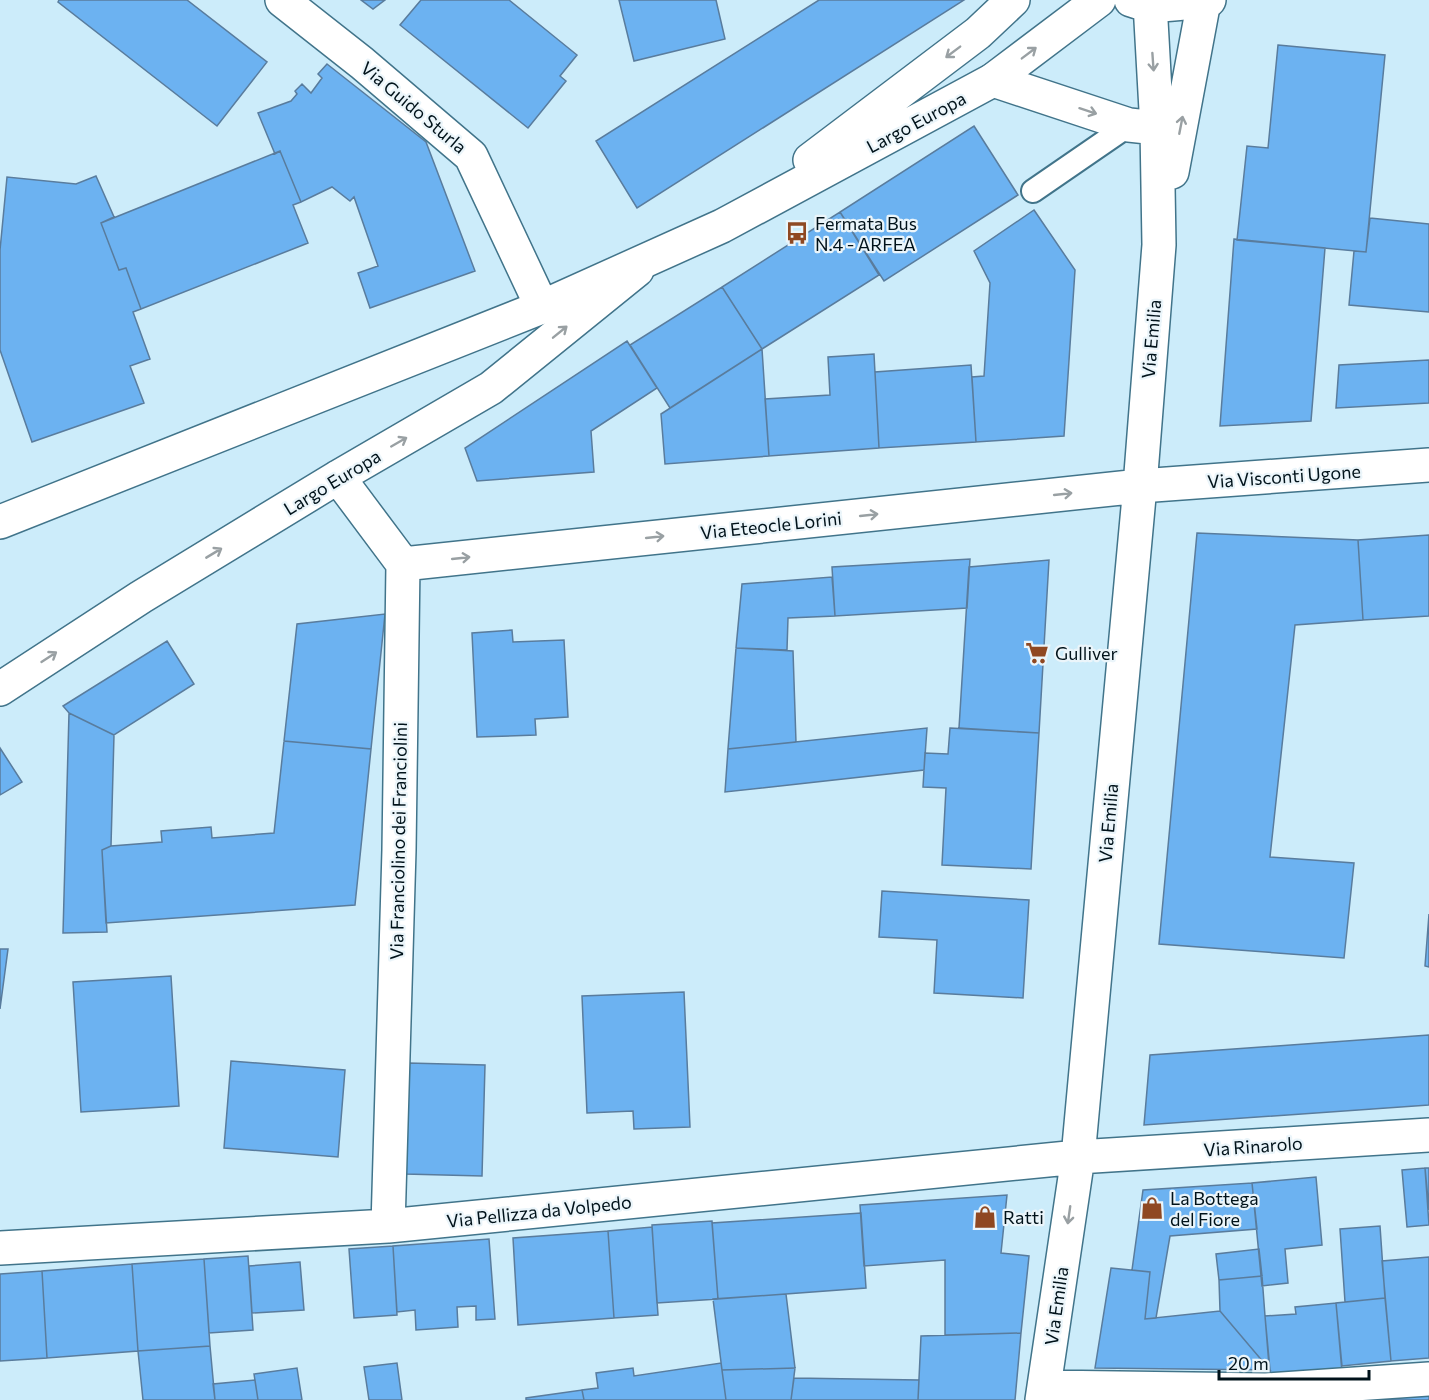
<svg xmlns="http://www.w3.org/2000/svg" width="1429" height="1400" viewBox="0 0 1429 1400" font-family="Commissioner,sans-serif">
<rect width="100%" height="100%" fill="#ccecfa"/>
<!-- building -->
<path fill="#6cb2f1" stroke="#597c9d" stroke-width="1.5" d="M59,0H187L267,62L217,126L58,2Z
M361,0H385L373,9Z
M421,0H509L577,55L560,76L566,81L528,128L400,25Z
M619,0H716L725,39L634,61Z
M819,0H964L637,208L596,141Z
M1278,45L1385,55L1366,252L1237,240L1247,146L1268,148Z
M327,64L426,142L475,271L370,308L358,273L378,266L354,197L350,201L332,187L301,202L280,151L275,154L258,113L291,101L297,94L295,91L302,84L311,93L322,78L318,74Z
M974,126L1018,195L884,281L840,212Z
M280,151L301,202L293,205L308,243L141,309L126,268L119,270L101,223Z
M96,176L114,217L101,223L119,270L126,268L141,309L133,312L150,359L130,366L144,403L32,442L0,350V250L7,177L76,184Z
M1034,210L1075,270L1064,436L976,442L972,377L984,376L990,283L974,251Z
M840,212L879,275L762,349L722,287Z
M1370,218L1429,224V312L1349,305L1354,251L1366,252Z
M1234,239L1325,248L1311,421L1220,426Z
M722,287L762,349L670,408L630,345Z
M627,341L657,388L591,431L594,472L477,481L465,448Z
M762,349L769,456L665,464L661,414Z
M874,354L879,448L769,456L765,399L830,395L828,357Z
M1429,360V403L1336,408L1339,365Z
M971,365L976,442L879,448L875,372Z
M1197,533L1358,540L1363,620L1295,625L1270,857L1354,863L1344,958L1159,944Z
M1429,535V616L1363,620L1358,540Z
M970,559L967,608L835,616L832,567Z
M1049,560L1039,733L959,728L969,567Z
M832,577L835,616L788,618L787,650L736,648L742,584Z
M385,614L371,749L284,741L297,624Z
M512,630L513,642L564,640L568,717L535,719L536,735L477,737L472,633Z
M167,641L194,684L114,735L69,713L63,706Z
M736,648L793,651L796,742L728,749Z
M69,713L114,735L111,846L102,850L107,932L63,933Z
M927,728L924,770L725,792L728,749Z
M950,728L1039,733L1031,869L942,865L946,788L923,787L925,753L948,754Z
M284,741L371,749L355,905L106,923L102,850L111,846L162,842L161,831L211,827L212,838L274,833Z
M0,748L22,782L0,795Z
M882,891L1029,900L1023,998L934,993L937,940L879,937Z
M1429,914V967L1425,966Z
M0,949H8L0,1009Z
M171,976L179,1106L81,1112L73,982Z
M684,992L690,1127L634,1129L633,1111L587,1113L582,996Z
M1429,1035V1105L1144,1125L1150,1055Z
M231,1061L345,1070L338,1157L224,1148Z
M408,1063L485,1065L482,1176L405,1174Z
M1425,1168H1429V1210Z
M1425,1168L1429,1225L1407,1227L1402,1170Z
M1316,1177L1322,1245L1285,1249L1288,1283L1262,1286L1252,1183Z
M1252,1183L1257,1229L1170,1236L1156,1318L1145,1319L1150,1272L1132,1270L1143,1190Z
M1007,1195L1001,1253L1029,1256L1021,1333L945,1335V1260L864,1266L860,1205Z
M861,1213L866,1288L718,1299L712,1223Z
M712,1221L718,1299L657,1303L652,1225Z
M1380,1226L1385,1298L1345,1302L1340,1229Z
M652,1227L658,1315L614,1318L608,1231Z
M608,1231L614,1318L518,1325L513,1238Z
M489,1239L495,1319L476,1320V1306L457,1307L458,1327L416,1330L415,1310L397,1312L393,1246Z
M393,1246L397,1315L354,1318L349,1249Z
M1259,1249L1262,1276L1219,1280L1216,1254Z
M248,1256L253,1330L209,1333L204,1259Z
M1429,1257V1358L1391,1361L1382,1261Z
M204,1259L210,1346L138,1351L132,1264Z
M300,1262L304,1310L252,1313L249,1266Z
M132,1264L138,1351L47,1358L42,1271Z
M1111,1268L1150,1272L1145,1319L1220,1311L1270,1370L1095,1368Z
M42,1271L47,1358L0,1361V1274Z
M1262,1276L1265,1316L1270,1370L1220,1311L1219,1280Z
M786,1294L795,1368L722,1370L713,1299Z
M1385,1298L1391,1361L1342,1366L1336,1303Z
M1336,1303L1342,1372L1270,1378L1265,1316L1296,1314L1295,1307Z
M1021,1333L1015,1400H918L921,1336Z
M210,1346L215,1400H143L138,1351Z
M397,1363L402,1400H369L364,1367Z
M721,1363L726,1400H584L582,1390L598,1388L596,1373L633,1368L634,1376Z
M297,1368L302,1400H258L254,1374Z
M795,1368L791,1400H726L722,1370Z
M794,1378L919,1380L918,1400H791Z
M255,1380L258,1400H215L213,1384Z
M1429,1385V1400H1385L1386,1387Z
M582,1390L584,1400H526V1398Z"/>
<g fill="none" stroke-linecap="round" stroke-linejoin="round">
<!-- lane casing -->
<g stroke="#41748a" stroke-width="26">
<path id="lane" d="M1033,191L1129,125"/>
</g>
<!-- street casing -->
<g stroke="#41748a" stroke-width="36">
<path id="street" d="M282,0L362,63L471,156L542,307
M993,80L1129,125L1157,128
M1172,172L1204,1
M338,477L403,564L399,850L388,1226
M403,564L1140,486L1429,465
M0,689L141,597L338,477L491,388L637,270
M0,1248L388,1226L1078,1157L1429,1135
M1044,1387L1266,1390L1429,1379
M1042,1400L1078,1157L1140,486L1159,245L1157,128L1150,3"/>
</g>
<!-- secondary casing -->
<g stroke="#41748a" stroke-width="36">
<path id="secondary" d="M1131,0C1154,9 1185,3 1209,0
M810,160L978,33L1013,0
M0,522L542,307L722,226L993,80L1099,0"/>
</g>
<!-- lane -->
<use href="#lane" stroke="#fff" stroke-width="22"/>
<!-- street -->
<use href="#street" stroke="#fff" stroke-width="33"/>
<!-- secondary -->
<use href="#secondary" stroke="#fff" stroke-width="33"/>
</g>
<!-- one-way arrows -->
<defs><path id="oneway-shaft" d="M-6 0H5M1.5-3L5.5 0L1.5 3" fill="none" stroke-width="1.6" stroke-linecap="round" stroke-linejoin="round" transform="scale(1.5)"/></defs>
<g stroke="#99a0a3">
<use href="#oneway-shaft" transform="translate(953 52) rotate(143)"/>
<use href="#oneway-shaft" transform="translate(1029 53) rotate(-37)"/>
<use href="#oneway-shaft" transform="translate(1153 62) rotate(86)"/>
<use href="#oneway-shaft" transform="translate(1088 111) rotate(18)"/>
<use href="#oneway-shaft" transform="translate(1181 125) rotate(-79)"/>
<use href="#oneway-shaft" transform="translate(560 332) rotate(-39)"/>
<use href="#oneway-shaft" transform="translate(399 442) rotate(-30)"/>
<use href="#oneway-shaft" transform="translate(1063 494) rotate(-6)"/>
<use href="#oneway-shaft" transform="translate(869 515) rotate(-6)"/>
<use href="#oneway-shaft" transform="translate(655 537) rotate(-6)"/>
<use href="#oneway-shaft" transform="translate(214 553) rotate(-31)"/>
<use href="#oneway-shaft" transform="translate(461 558) rotate(-6)"/>
<use href="#oneway-shaft" transform="translate(49 657) rotate(-33)"/>
<use href="#oneway-shaft" transform="translate(1069 1215) rotate(98)"/>
</g>
<!-- icons -->
<defs>
<g id="bus-bare" transform="scale(1.8)"><path d="M-5-6H5V4H4V6H2V4H-2V6H-4V4H-5ZM-3.5-4V0h7V-4ZM-3.5 1.2v1.5H-2V1.2ZM2 1.2v1.5H3.5V1.2Z" fill="#8f4822" stroke="#ebf5fa" stroke-width="2.5" paint-order="stroke"/></g>
<g id="supermarket-bare" transform="scale(1.8)"><path d="M-6-5.5h2.5l.6 2H6L4.5 2H-2.5L-4.4-4H-6ZM-1.5 3.2a1.3 1.3 0 1 0 .1 0ZM3 3.2a1.3 1.3 0 1 0 .1 0Z" fill="#8f4822" stroke="#ebf5fa" stroke-width="2.5" paint-order="stroke"/></g>
<g id="shop-bare" transform="scale(1.8)"><path d="M-5-2.5h2.3a2.7 3.5 0 0 1 5.4 0H5L5.5 6h-11ZM-1.5-2.5h3a1.5 2.3 0 0 0-3 0Z" fill="#8f4822" stroke="#ebf5fa" stroke-width="2.5" paint-order="stroke"/></g>
</defs>
<g fill-rule="evenodd">
<use href="#bus-bare" x="797" y="233"/>
<use href="#supermarket-bare" x="1037" y="653"/>
<use href="#shop-bare" x="1152" y="1208"/>
<use href="#shop-bare" x="985" y="1217"/>
</g>
<g text-anchor="middle" dominant-baseline="central" stroke-width="4.5" stroke-linejoin="round" paint-order="stroke">
<!-- street labels -->
<g font-size="18" fill="#00121a" stroke="#ebf5fa">
<text transform="translate(414 107) rotate(40)">Via Guido Sturla</text>
<text transform="translate(916 122) rotate(-28)">Largo Europa</text>
<text transform="translate(1151 339) rotate(-85)">Via Emilia</text>
<text transform="translate(1284 476) rotate(-4)">Via Visconti Ugone</text>
<text transform="translate(332 482) rotate(-31)">Largo Europa</text>
<text transform="translate(771 525) rotate(-6)">Via Eteocle Lorini</text>
<text transform="translate(1108 823) rotate(-85)">Via Emilia</text>
<text transform="translate(398 841) rotate(-89)">Via Franciolino dei Franciolini</text>
<text transform="translate(1253 1146) rotate(-4)">Via Rinarolo</text>
<text transform="translate(539 1211) rotate(-6)">Via Pellizza da Volpedo</text>
<text transform="translate(1056 1306) rotate(-82)">Via Emilia</text>
</g>
<!-- poi labels -->
<g font-size="18" fill="#00121a" stroke="#ebf5fa" text-anchor="start">
<text x="815" y="223">Fermata Bus<tspan x="815" dy="21">N.4 - ARFEA</tspan></text>
<text x="1055" y="653">Gulliver</text>
<text x="1170" y="1198">La Bottega<tspan x="1170" dy="21">del Fiore</tspan></text>
<text x="1003" y="1217">Ratti</text>
</g>
</g>
<!-- scale -->
<path d="M1219 1370v9h150v-9" fill="none" stroke="#00121a" stroke-width="3"/>
<text x="1228" y="1370" font-size="18" fill="#00121a" stroke="#ebf5fa" stroke-width="4.5" paint-order="stroke">20 m</text>
</svg>
